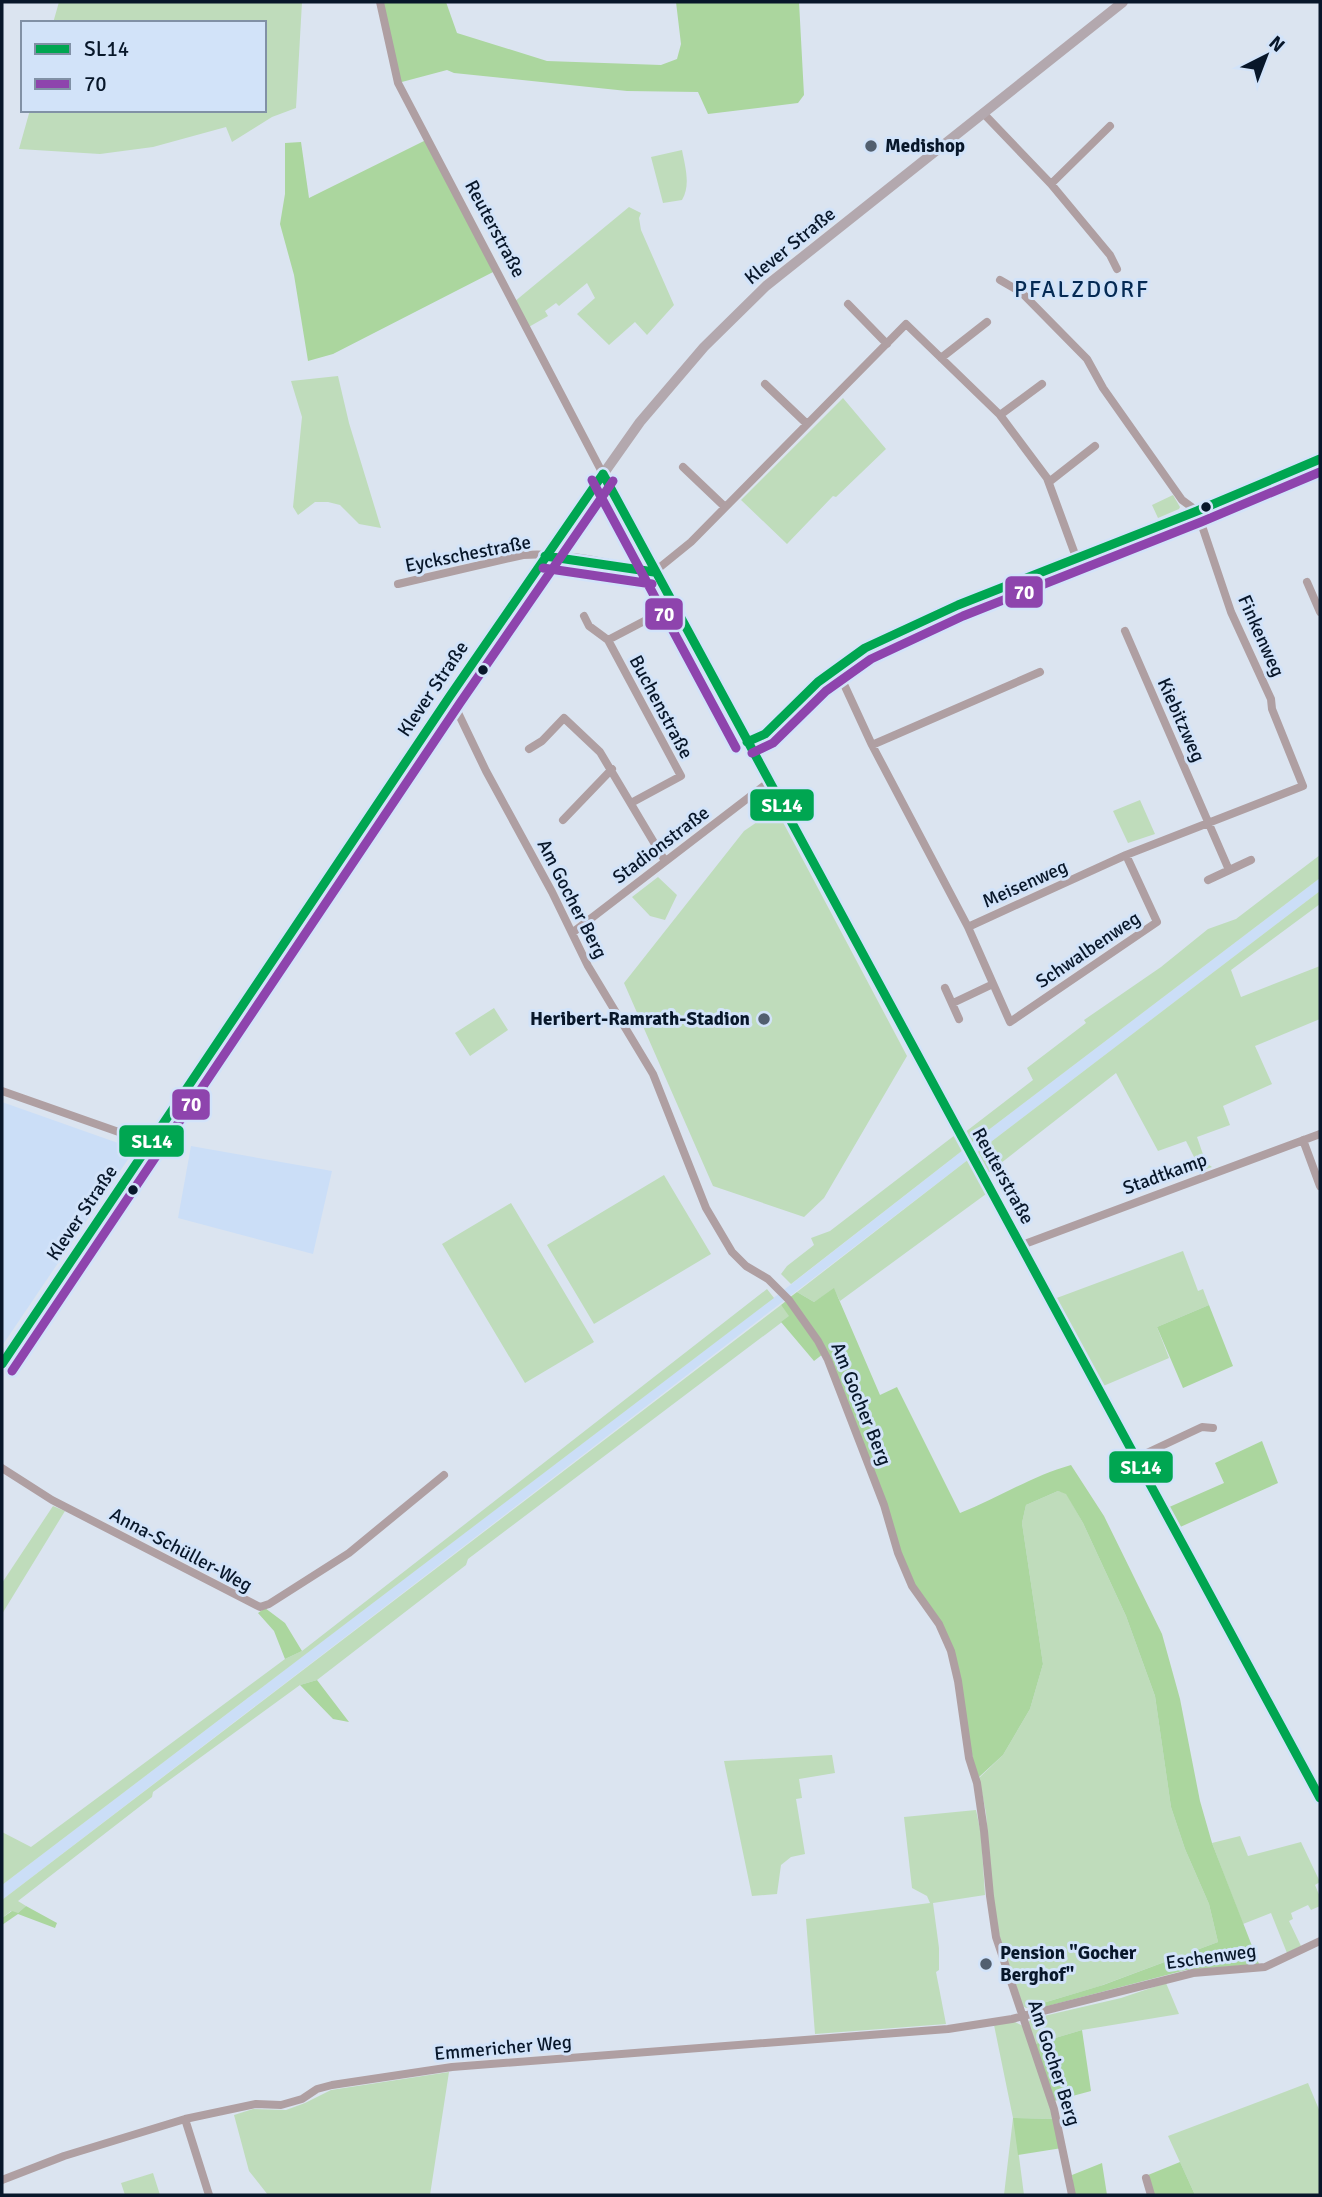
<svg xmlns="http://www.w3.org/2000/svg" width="1322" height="2197" viewBox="0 0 1322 2197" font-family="Signika,sans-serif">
<rect width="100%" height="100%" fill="#dbe4f0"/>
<!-- built -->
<path fill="#cbdef7" d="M1320,878V891L975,1154L970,1144Z
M2,1102L135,1149L2,1346Z
M191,1146L332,1171L313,1254L178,1218Z
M963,1150L969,1159L2,1900V1885L780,1293Z"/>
<!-- green -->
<path fill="#bfdcbb" d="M59,2H302L296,108L272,117L232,142L226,127L153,147L100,154L19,149L30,110H264V23H53Z
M682,150C685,166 691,185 682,200L663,203L651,157Z
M629,207L641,213L639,218L641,230L674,305L647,335L635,322L609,345L577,314L595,298L587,283L559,306L556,303L545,311L548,316L527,328L514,302Z
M338,376L349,423L381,528L359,524L340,505L328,502H315L298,515L293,507L302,417L291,381Z
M843,398L886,449L836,497L833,496L787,544L741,500Z
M1173,495L1180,507L1179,509L1158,518L1152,505Z
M1140,800L1155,834L1128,843L1113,811Z
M776,809L907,1056L824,1198L804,1217L713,1186L624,983L744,831Z
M1320,855V878L970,1144L964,1133L1033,1080L1027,1068L1086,1023L1084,1020L1161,967L1208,929L1236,919Z
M658,877L677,895L665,920L650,916L632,897Z
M1320,891V904L1231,970L1241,997L1320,966V1019L1255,1046L1272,1084L1223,1106L1230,1125L1197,1137L1206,1163L1212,1167L1201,1171L1186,1141L1158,1151L1116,1073L987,1174L975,1154Z
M494,1008L508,1030L470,1056L455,1033Z
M955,1135L963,1150L791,1284L781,1274L787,1266L814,1245L811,1238L830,1231Z
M969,1159L986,1194L840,1301L834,1289L814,1302L797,1292Z
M664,1175L711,1254L594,1324L547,1245Z
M511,1203L594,1342L525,1383L442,1244Z
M1183,1251L1198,1291L1203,1289L1209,1305L1157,1327L1169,1358L1101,1387L1054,1299Z
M767,1289L774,1298L2,1885V1832L31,1847L285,1659L302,1651Z
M781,1305L790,1316L468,1559L466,1565L317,1680L300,1685L153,1792L152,1797L18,1901L26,1906L17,1914L11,1911L2,1918V1900Z
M1058,1491L1066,1493L1083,1523L1126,1616L1155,1696L1171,1807L1185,1849L1209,1904L1218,1942L1100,1986L1026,2008L1023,2006L999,1934L992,1889L986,1813L979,1778L1003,1755L1030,1709L1043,1664L1022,1523L1026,1505Z
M53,1506L65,1511L2,1614V1583Z
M832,1755L835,1773L799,1779L802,1798L796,1799L805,1854L791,1857L781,1865L777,1894L752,1896L724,1761Z
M976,1810L981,1834L985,1895L933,1903L939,1948V1970L936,1972L946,2024L815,2034L806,1919L930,1903L927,1896L912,1888L904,1817Z
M1240,1836L1248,1856L1301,1842L1320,1882L1315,1885L1320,1897V1906L1311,1910L1308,1905L1291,1913L1293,1919L1289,1921L1301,1946L1287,1953L1271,1913L1243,1924L1212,1843Z
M1166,1983L1179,2014L1082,2030L1035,2044L1027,2024L1031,2019L1121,1998Z
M1015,2022L1023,2026L1054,2119L1014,2118L1024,2195H1004L1013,2118L994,2025Z
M449,2072L430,2195H268L249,2171L234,2115L253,2109L286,2110L305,2103L331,2090Z
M1308,2083L1320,2112V2195H1195L1168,2136Z
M153,2173L160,2195H125L121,2183Z"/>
<!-- forest -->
<path fill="#abd69e" d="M380,2H446L457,33L547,61L661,65L677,59L681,44L676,2H799L804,95L798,103L708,114L698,92L627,91L454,73L447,70L398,83Z
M428,139L497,270L333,354L308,361L294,275L280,224L285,194V143L301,142L309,198Z
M834,1288L880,1395L897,1387L960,1513C998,1498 1032,1476 1071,1465L1104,1516L1162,1634L1180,1699L1200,1801L1212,1843L1259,1964L1186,1970L1036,2009L1033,2006L1103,1985L1218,1942L1209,1904L1185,1849L1171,1807L1155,1696L1126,1616L1083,1523L1066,1494L1058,1491L1026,1505L1022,1523L1043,1664L1030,1709L1003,1755L979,1777L974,1765L953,1650L913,1585L827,1352L789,1298L797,1292L814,1302Z
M786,1301L823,1354L814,1361L781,1322L789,1316L781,1305Z
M1209,1305L1233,1366L1183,1388L1157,1327Z
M1262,1441L1278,1483L1178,1528L1167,1508L1224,1483L1215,1463Z
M265,1608L285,1623L302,1651L285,1659L274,1631L258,1613Z
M317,1680L349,1722L333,1719L300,1685Z
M26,1906L57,1923L55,1928L18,1914L2,1925V1918L12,1911L18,1913Z
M1082,2030L1091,2091L1054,2101L1035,2044Z
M1013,2118L1054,2119L1062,2148L1018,2155Z
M1180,2162L1195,2195H1154L1148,2175Z
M1102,2163L1107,2195H1074L1072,2175Z"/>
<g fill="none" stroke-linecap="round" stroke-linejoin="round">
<!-- street -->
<path stroke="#af9fa2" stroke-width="8" d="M380,2L398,83L603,474
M983,113L1051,184L1110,255L1117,269
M1051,184L1110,126
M848,304L887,344
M941,358L987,322
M765,384L807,424
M1000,415L1042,384
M683,467L725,507
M1049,482L1095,446
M1307,582L1320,612
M398,584L523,555C567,552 612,564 654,572L691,542L906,324L1000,415L1047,478L1076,557
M584,616L589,626L608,640
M1125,631L1229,870
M836,667L872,745L968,927L1010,1022L1157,922L1126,855
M450,696L486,771L552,892L588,966L653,1074L706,1208L732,1252L746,1266L768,1279L789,1300L818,1341L828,1360L884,1505L898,1553L912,1586L939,1624L951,1651L958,1681L969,1758L977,1783L984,1831L990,1896L996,1937L1054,2109L1072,2195
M747,742L765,734L818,682L865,648L958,605L1197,511L1320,459
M872,745L1040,672
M529,749L542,741L564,718L600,752L665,861
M631,803L681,776L608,640L673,606
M563,820L612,769
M1208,880L1251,860
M968,927L1126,855L1303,786L1272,709L1271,699L1231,612L1197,511L1182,500L1103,388L1087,359L1021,292L1000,280
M572,933L769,782
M945,988L959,1019
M953,1003L993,984
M2,1091L150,1143
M1303,1140L1320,1186
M1022,1245L1320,1134
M1136,1458L1202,1427L1213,1428
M2,1468L52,1500L260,1607L269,1604L349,1553L444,1475
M185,2119L209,2195
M1146,2178L1151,2195
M2,2180L64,2156L185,2119L256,2104L281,2105L302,2099L317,2089L332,2085L452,2067L948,2029L1012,2019L1193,1973L1265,1967L1320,1941"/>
<!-- secondary -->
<path stroke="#b3a8ae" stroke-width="10" d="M603,474L1320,1798
M2,1364L508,609L640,422L704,347L766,286L1123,2"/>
<!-- bus-1 casing -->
<g stroke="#d2e3f9" stroke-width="14">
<path id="bus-1" d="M603,474L1320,1798
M545,556L654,572
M747,742L765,734L818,682L865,648L958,605L1197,511L1320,459
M2,1364L450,696L603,474"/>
</g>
<!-- bus-2 casing -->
<g stroke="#d2e3f9" stroke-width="14">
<path id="bus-2" d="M592,480L736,748
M543,568L652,584
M752,753L773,743L826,691L871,659L963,616L1201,522L1320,472
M12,1371L460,703L613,481"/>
</g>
<!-- bus-1 -->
<use href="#bus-1" stroke="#00a651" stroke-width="9"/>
<!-- bus-2 -->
<use href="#bus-2" stroke="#8e44ad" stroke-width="9"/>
</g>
<!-- markers -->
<g fill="#525f6f" stroke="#d2e3f9" stroke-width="2.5">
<circle cx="871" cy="146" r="7"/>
<circle cx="764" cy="1019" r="7"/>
<circle cx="986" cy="1964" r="7"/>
</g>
<g fill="#08172a" stroke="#d2e3f9" stroke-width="2.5">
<circle cx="1206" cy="507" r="6"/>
<circle cx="483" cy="670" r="6"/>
<circle cx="133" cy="1190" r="6"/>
</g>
<g text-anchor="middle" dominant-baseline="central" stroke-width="6" stroke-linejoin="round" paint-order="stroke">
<!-- poi labels -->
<g font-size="19" font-weight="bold" fill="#08172a" stroke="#d2e3f9" text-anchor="start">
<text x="885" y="146">Medishop</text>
<text x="750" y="1019" text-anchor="end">Heribert-Ramrath-Stadion</text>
<text x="1000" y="1953">Pension "Gocher<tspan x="1000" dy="22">Berghof"</tspan></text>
</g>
<!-- street labels -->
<g font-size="19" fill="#08172a" stroke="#d2e3f9">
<text transform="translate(495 229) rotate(62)">Reuterstraße</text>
<text transform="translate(790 246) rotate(-39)">Klever Straße</text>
<text transform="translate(468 554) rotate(-11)">Eyckschestraße</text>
<text transform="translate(1261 636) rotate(66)">Finkenweg</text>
<text transform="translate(433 689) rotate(-56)">Klever Straße</text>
<text transform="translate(661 707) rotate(62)">Buchenstraße</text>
<text transform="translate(1181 720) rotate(66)">Kiebitzweg</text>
<text transform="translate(661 845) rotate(-37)">Stadionstraße</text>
<text transform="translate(1025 884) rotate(-24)">Meisenweg</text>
<text transform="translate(572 899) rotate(63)">Am Gocher Berg</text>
<text transform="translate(1088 950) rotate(-34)">Schwalbenweg</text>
<text transform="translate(1165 1174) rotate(-20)">Stadtkamp</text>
<text transform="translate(1003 1176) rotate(61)">Reuterstraße</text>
<text transform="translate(82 1213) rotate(-56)">Klever Straße</text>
<text transform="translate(861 1404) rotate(68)">Am Gocher Berg</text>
<text transform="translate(181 1550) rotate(28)">Anna-Schüller-Weg</text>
<text transform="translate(1211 1957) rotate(-8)">Eschenweg</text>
<text transform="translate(503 2048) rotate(-5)">Emmericher Weg</text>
<text transform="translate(1054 2063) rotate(72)">Am Gocher Berg</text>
</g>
<!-- quarter labels -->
<g font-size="23" letter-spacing="2" fill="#052a54" stroke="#d2e3f9">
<text x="1082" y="289">PFALZDORF</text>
</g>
</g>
<g stroke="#d2e3f9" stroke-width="2.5">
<rect x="1004" y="575" width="40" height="34" rx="7" fill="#8e44ad"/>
<rect x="644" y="597" width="40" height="34" rx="7" fill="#8e44ad"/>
<rect x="749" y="788" width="66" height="34" rx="7" fill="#00a651"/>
<rect x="171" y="1088" width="40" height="33" rx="7" fill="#8e44ad"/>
<rect x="118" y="1124" width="67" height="34" rx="7" fill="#00a651"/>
<rect x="1108" y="1450" width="66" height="34" rx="7" fill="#00a651"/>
</g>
<g font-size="19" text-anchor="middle" font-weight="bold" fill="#fff">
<text x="1024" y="599">70</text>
<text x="664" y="621">70</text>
<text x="782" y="812">SL14</text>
<text x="191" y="1111">70</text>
<text x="152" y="1148">SL14</text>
<text x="1141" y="1474">SL14</text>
</g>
<!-- border -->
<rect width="1322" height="2197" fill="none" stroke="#08172a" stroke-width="7"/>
<!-- legend -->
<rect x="21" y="21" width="245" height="91" fill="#d2e3f9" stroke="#8191a6" stroke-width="2"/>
<rect x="35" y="44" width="35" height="10" fill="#00a651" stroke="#8191a6" stroke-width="2"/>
<text x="84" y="56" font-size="21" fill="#08172a">SL14</text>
<rect x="35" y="79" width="35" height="10" fill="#8e44ad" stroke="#8191a6" stroke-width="2"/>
<text x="84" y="91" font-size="21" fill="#08172a">70</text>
<!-- north arrow -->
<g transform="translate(1266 56) rotate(42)" stroke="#d2e3f9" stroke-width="5" paint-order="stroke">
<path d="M0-5L12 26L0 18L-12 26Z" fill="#08172a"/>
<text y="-10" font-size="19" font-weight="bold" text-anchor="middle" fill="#08172a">N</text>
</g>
</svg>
